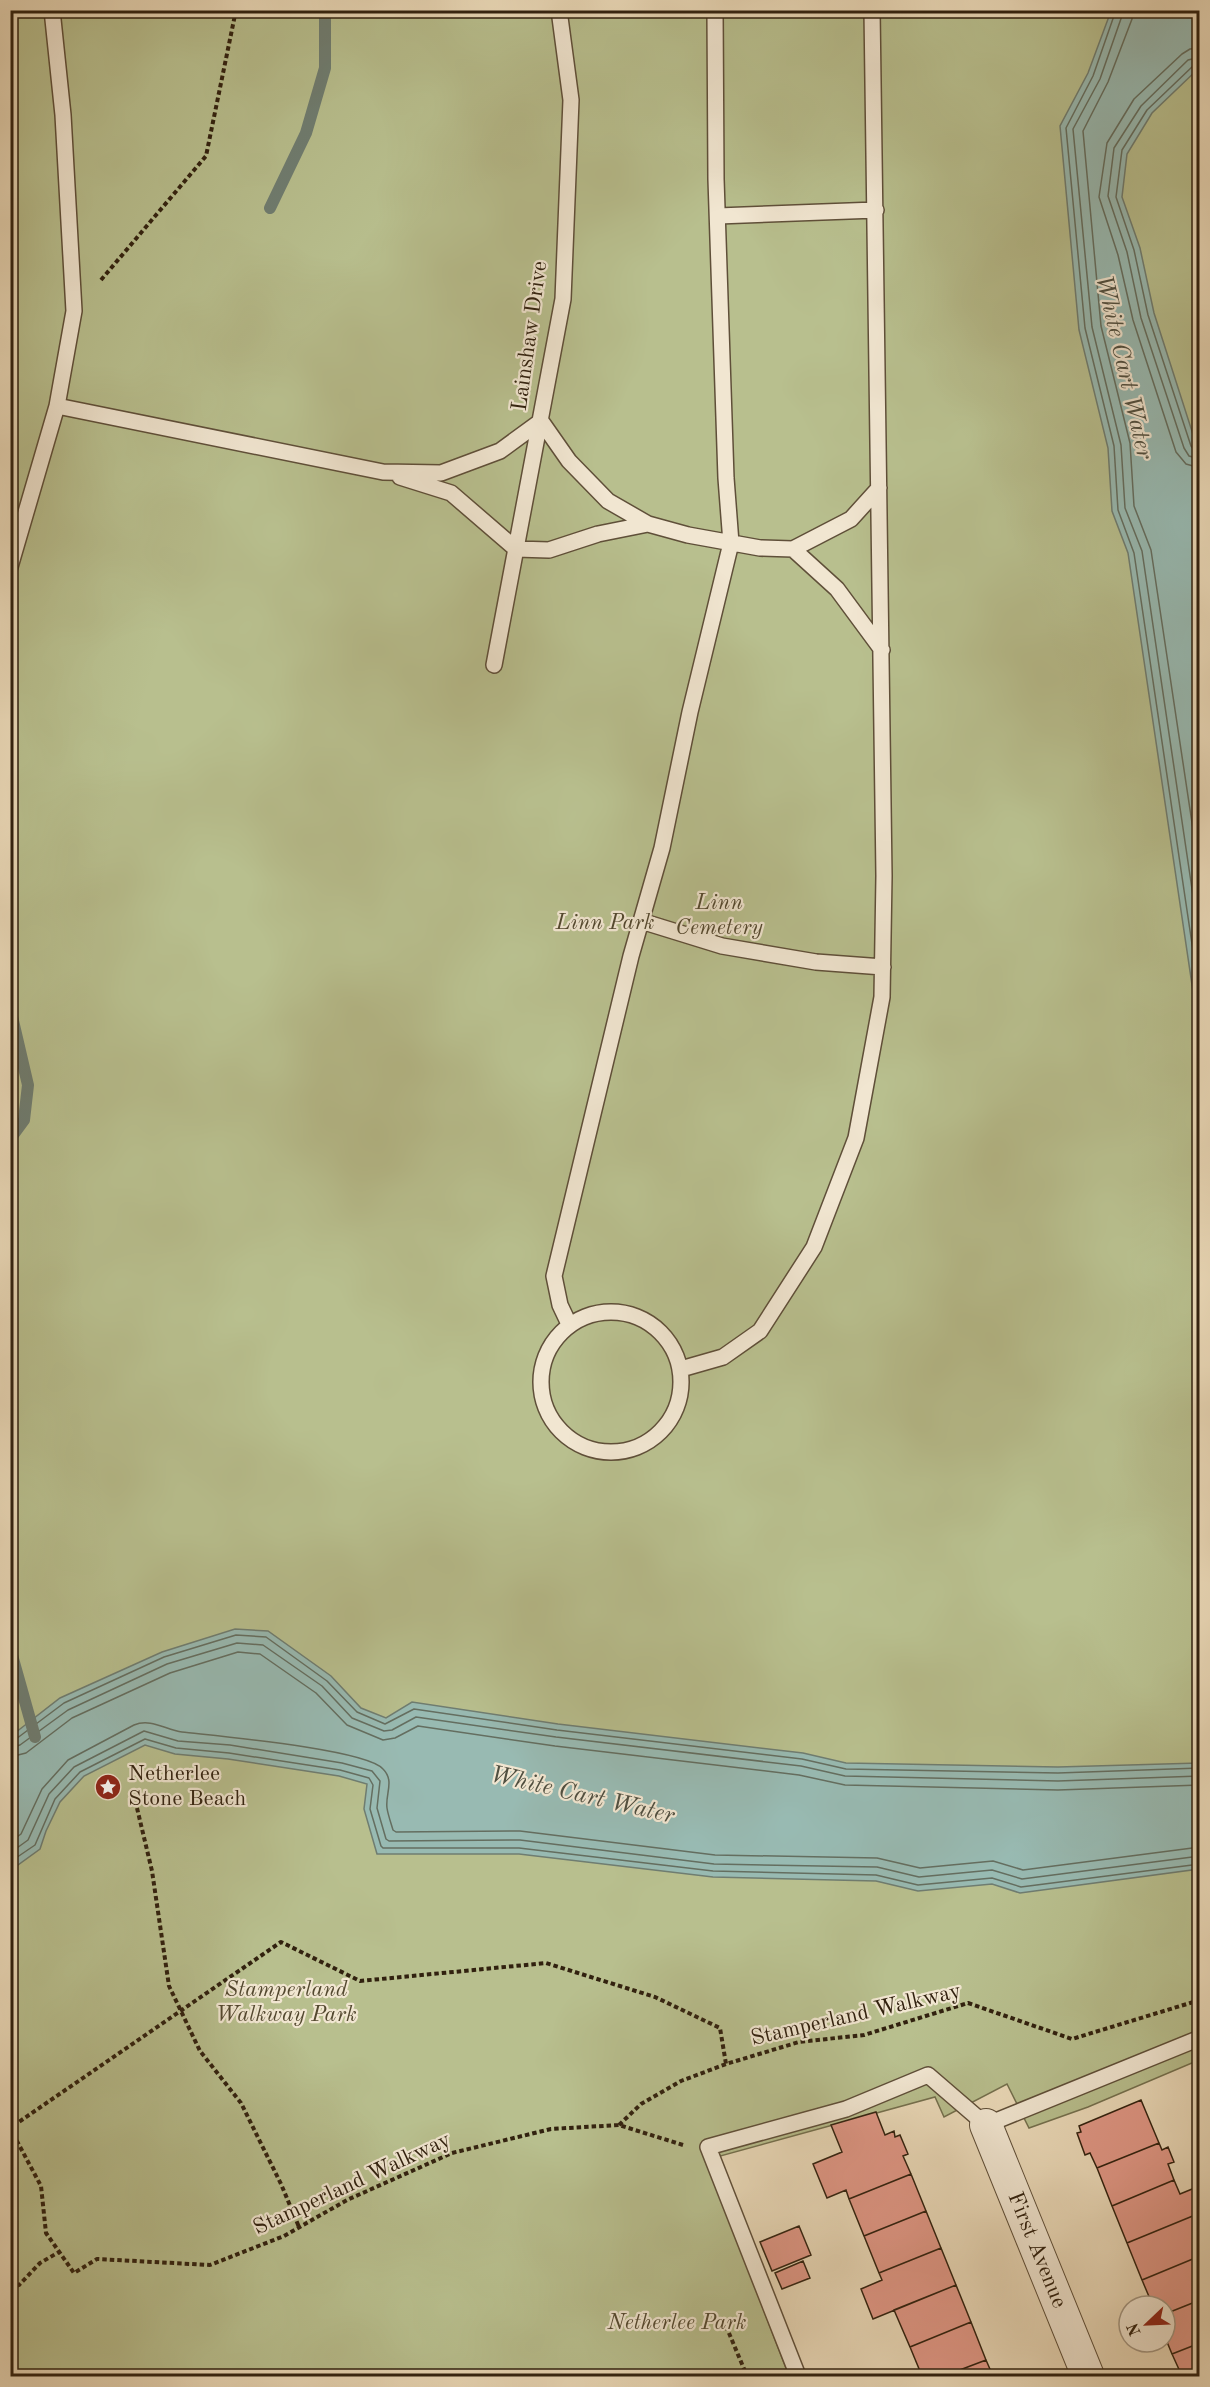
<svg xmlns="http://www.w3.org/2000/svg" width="1210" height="2387" viewBox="0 0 1210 2387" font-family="'Old Standard TT',serif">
<rect width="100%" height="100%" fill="#ead9b8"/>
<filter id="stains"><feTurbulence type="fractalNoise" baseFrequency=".00333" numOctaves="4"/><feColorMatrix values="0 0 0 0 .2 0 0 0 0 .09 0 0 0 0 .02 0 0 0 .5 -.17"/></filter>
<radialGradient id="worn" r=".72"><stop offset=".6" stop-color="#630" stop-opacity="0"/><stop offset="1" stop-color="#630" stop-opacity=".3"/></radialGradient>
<!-- green -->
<path fill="#b8bf8e" stroke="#74704e" stroke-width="1.5" d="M10,11H1199V2060L1088,2107L1029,2128L1007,2084L944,2117L935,2097L720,2156L718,2162L708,2165L789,2376H11Z"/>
<!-- water -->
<path fill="#98bab2" stroke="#6f7d71" stroke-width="1.5" d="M1111,11H1199V68L1152,113L1127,154L1122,197L1140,248L1154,313L1199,453V1032L1128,553L1112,511L1108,448L1079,330L1060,126L1088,73Z
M235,1629L268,1631L331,1676L361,1708L386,1718L412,1702L558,1724L803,1753L846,1763L1058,1767L1199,1763V1869L1020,1893L992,1884L918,1891L876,1881L713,1877L519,1854H377L364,1809L367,1784L339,1776L228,1759L175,1754L145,1745L84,1776L60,1802L46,1831L40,1849L11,1870V1736L60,1698L162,1652Z"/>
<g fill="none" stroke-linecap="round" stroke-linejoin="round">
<!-- shore -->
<path stroke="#646e60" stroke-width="1.5" d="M1116,10L1093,76L1066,128L1085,328L1114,446L1118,510L1134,553L1200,998
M1124,10L1100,79L1073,129L1092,327L1121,445L1125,508L1142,551L1200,943
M1133,10L1132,19L1108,82L1083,131L1101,326L1130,443L1134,506L1151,550L1200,876
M1200,48L1190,49L1182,54L1134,99L1107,143L1099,197L1118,255L1133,320L1176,452L1186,464L1200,468
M1200,57L1188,60L1141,106L1114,148L1108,196L1127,252L1141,318L1184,448L1189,456L1200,459
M1200,65L1193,66L1147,110L1122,150L1116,197L1134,250L1148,315L1191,446L1194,450L1200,451
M10,1740L16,1739L64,1703L164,1657L236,1635L266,1637L327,1681L357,1712L385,1724L414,1709L557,1730L802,1759L846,1769L1058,1773L1200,1768
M10,1748L20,1745L68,1710L167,1664L237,1643L263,1645L322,1686L352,1718L384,1731L392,1730L416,1717L556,1737L801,1766L845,1776L1058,1781L1200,1776
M10,1757L26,1753L72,1718L170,1673L238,1652L260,1654L316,1693L347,1725L383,1740L395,1738L418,1726L555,1746L799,1775L845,1785L1058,1790L1200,1785
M10,1842L21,1834L42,1789L68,1760L134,1725C151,1718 166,1730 182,1732C216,1736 365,1749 383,1769C395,1781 385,1794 387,1808C388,1815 391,1823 393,1830L396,1832L520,1831L715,1855L877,1858L920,1868L993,1861L1023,1870L1200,1847
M10,1853L28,1840L49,1794L74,1767L144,1731L178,1741L230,1745L342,1763L372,1771L380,1781L377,1808L386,1839L389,1841L520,1840L714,1864L877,1867L919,1877L992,1870L1022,1879L1200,1856
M10,1862L35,1845L55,1799L80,1772L145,1739L176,1748L229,1753L340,1770L369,1778L373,1785L370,1809L381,1846L383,1848H519L713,1871L876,1875L918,1885L992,1878L1021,1887L1200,1864"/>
<!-- stream -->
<path stroke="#6f7d71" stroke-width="12" d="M270,208L306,133L325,68V10
M10,1008L28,1085L24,1120L10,1139
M10,1648L35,1737"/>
</g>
<!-- building -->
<path fill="#e09786" stroke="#31210f" stroke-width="1.5" d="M1141,2100L1159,2143L1097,2168L1090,2153L1085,2155L1077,2133L1081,2132L1079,2126Z
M876,2112L885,2135L894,2131L895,2137L900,2135L908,2154L903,2156L911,2174L849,2199L846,2190L827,2198L813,2164L842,2152L831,2125Z
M1159,2143L1162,2150L1168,2147L1174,2162L1168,2164L1174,2180L1112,2206L1097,2168Z
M911,2174L926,2211L864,2236L849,2199Z
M1174,2180L1180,2194L1197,2187L1200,2193V2213L1127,2243L1112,2206Z
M926,2211L941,2248L879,2273L864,2236Z
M1200,2213V2256L1142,2280L1127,2243Z
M799,2226L811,2255L772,2271L760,2242Z
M941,2248L956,2285L873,2319L861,2289L882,2280L879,2273Z
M1200,2256V2300L1165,2314V2306H1153L1142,2280Z
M803,2261L810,2278L782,2289L775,2273Z
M956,2285L971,2322L910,2347L894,2310Z
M1200,2300V2343L1172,2354L1165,2337V2314Z
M971,2322L986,2360L944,2376H922L910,2347Z
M1200,2343V2376H1182L1172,2354Z
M986,2360L993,2376H944Z"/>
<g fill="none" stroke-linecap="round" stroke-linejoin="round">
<!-- lane casing -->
<g stroke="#5f4f39" stroke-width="18">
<path id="lane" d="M718,216L876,210
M57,406L383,472L441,473L500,451L541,421L569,461L608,501L648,524L688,535L760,548L793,549L851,519L879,488
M400,477L451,493L516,549L549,550L598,534L648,524
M793,549L837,589L882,650
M10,567L57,406L74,311L63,115L52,10
M494,665L563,299L571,100L559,10
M641,921L722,946L816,962L883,967
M541 1382a70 70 0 1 1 140 0a70 70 0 1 1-140 0Z
M569,1324L560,1305L554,1276L631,956L662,848L690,712L731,543L726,478L716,179L715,10
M681,1369L723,1357L760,1331L814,1247L856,1138L882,997L884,876L872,10
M798,2376L708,2147L846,2109L928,2075L986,2125L1200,2038"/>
</g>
<!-- street casing -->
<g stroke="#5f4f39" stroke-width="34">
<g id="street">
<path id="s1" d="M986,2125L1088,2376"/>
</g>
</g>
<!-- path -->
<path stroke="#31210f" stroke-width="4" stroke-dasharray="4.5 3" stroke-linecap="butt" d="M101,280L206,156L236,10
M137,1808L152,1871L169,1986L200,2051L241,2103L281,2184L299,2227
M619,2125L641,2104L681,2081L726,2064L799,2042L864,2035L968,2003L1072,2039L1200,2000
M683,2145L619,2125L551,2129L452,2153L347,2200L284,2236L210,2265L97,2259L74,2273L46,2233L41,2186L10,2128L281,1942L360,1981L546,1963L655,1997L720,2028L726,2064
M10,2289L19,2285L40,2263L59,2252
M726,2326L747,2376
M10,2359L18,2376"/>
<!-- lane -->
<use href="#lane" stroke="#f1e6d1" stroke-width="15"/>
<!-- street -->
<use href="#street" stroke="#f1e6d1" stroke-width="32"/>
</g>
<!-- icons -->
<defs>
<g id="sight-disc" transform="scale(1.35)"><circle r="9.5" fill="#8f2418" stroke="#f1e6d1"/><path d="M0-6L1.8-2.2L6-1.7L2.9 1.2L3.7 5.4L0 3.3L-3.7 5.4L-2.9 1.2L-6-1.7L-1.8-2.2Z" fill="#fff"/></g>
</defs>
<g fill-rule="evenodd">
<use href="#sight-disc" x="108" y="1787"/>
</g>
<g text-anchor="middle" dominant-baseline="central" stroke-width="4.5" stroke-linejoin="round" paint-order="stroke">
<!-- street labels -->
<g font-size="22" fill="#31210f" stroke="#f1e6d1">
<text transform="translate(530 336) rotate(-82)">Lainshaw Drive</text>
<text transform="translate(856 2015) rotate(-13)">Stamperland Walkway</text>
<text transform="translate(352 2184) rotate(-25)">Stamperland Walkway</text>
<text stroke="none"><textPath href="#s1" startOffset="135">First Avenue</textPath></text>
</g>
<!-- park labels -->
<g font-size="22" font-style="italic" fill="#53482f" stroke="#f1e6d1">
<text x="719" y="903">Linn<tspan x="719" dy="25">Cemetery</tspan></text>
<text x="605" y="923">Linn Park</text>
<text x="286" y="1990">Stamperland<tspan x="286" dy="25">Walkway Park</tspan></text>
<text x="677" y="2323">Netherlee Park</text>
</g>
<!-- poi labels -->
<g font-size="22" fill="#31210f" stroke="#f1e6d1" text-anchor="start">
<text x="128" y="1774">Netherlee<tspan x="128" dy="25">Stone Beach</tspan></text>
</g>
<!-- water labels -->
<g font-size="24" font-style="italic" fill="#504f40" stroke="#f1e6d1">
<text transform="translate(1123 367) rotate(77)">White Cart Water</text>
<text transform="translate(582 1796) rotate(13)">White Cart Water</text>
</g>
</g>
<!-- margin -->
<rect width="1210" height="2387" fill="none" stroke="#ead9b8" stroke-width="36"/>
<rect x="12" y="12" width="1186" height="2363" fill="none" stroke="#31210f" stroke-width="3"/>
<rect x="18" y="18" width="1174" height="2351" fill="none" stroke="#31210f" stroke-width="1.5"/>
<!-- north arrow -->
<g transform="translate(1147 2324) rotate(247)"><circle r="28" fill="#f1e6d1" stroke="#a49783" stroke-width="1.5"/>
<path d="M0-4.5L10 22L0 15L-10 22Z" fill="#8f2418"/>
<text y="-9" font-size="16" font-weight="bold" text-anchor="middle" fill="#31210f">N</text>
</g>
<rect width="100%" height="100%" filter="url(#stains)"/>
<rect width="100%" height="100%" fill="url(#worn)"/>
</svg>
